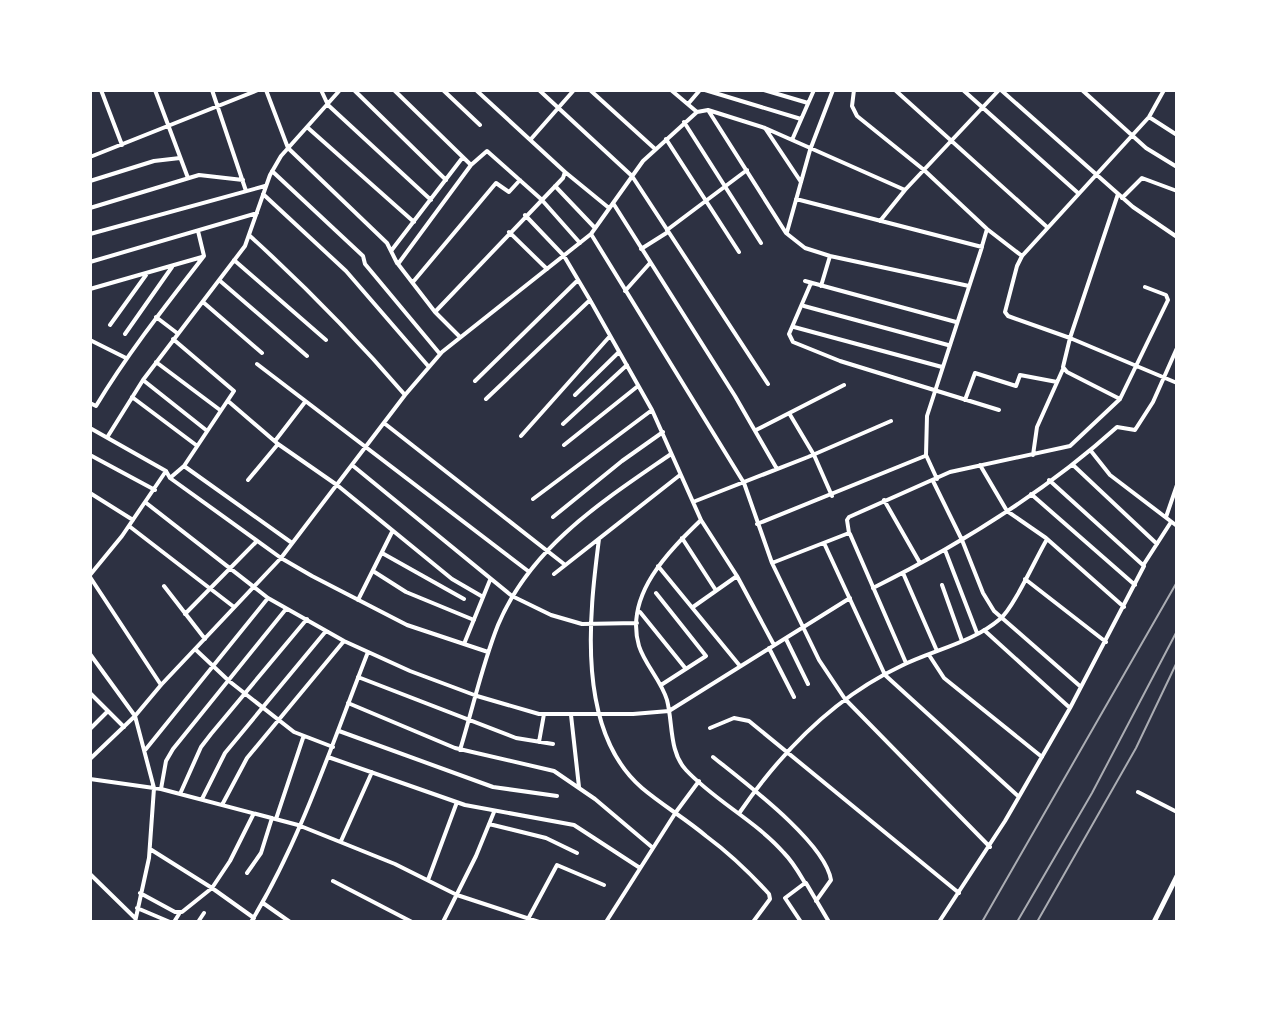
<svg xmlns="http://www.w3.org/2000/svg" width="1267" height="1012" viewBox="0 0 1267 1012" font-family="'Sofia Sans Condensed',sans-serif">
<rect width="100%" height="100%" fill="#2d3142"/>
<g fill="none" stroke-linecap="round" stroke-linejoin="round">
<!-- minor -->
<path stroke="#fff" stroke-width="4" d="M101,90L122,145
M155,90L188,178
M212,90L246,191
M266,90L288,148L387,243L397,263
M321,90L328,105L431,200
M354,90L446,180
M394,90L471,165
M443,90L480,125
M539,90L632,176L768,384
M590,90L654,148
M671,90L697,112
M705,90L801,119
M764,90L808,103
M854,90L852,106L857,116L924,170L987,229L1022,256
M895,90L1047,227
M963,90L1078,193
M1001,90L1133,207L1177,237
M1082,90L1146,148L1177,167
M1164,90L1149,117L1022,256L1017,266L1005,312L1008,316L1070,338L1177,383
M688,104L700,90
M708,110L765,128L905,190
M1149,117L1177,135
M684,122L761,243
M307,127L414,222
M765,128L801,182
M531,139L574,90
M666,139L739,252
M792,140L814,90
M90,157L258,90
M272,171L363,256L365,264L440,354
M565,172L609,208
M90,181L154,161L180,158
M555,186L595,228
M263,194L346,271L429,367
M1118,194L1070,338L1063,367L1067,372L1120,399
M1122,198L1142,178L1177,191
M796,199L982,247L927,416L926,455L937,479
M613,203L735,396L777,469
M90,208L199,175L243,180
M525,215L564,256L590,300L652,410L701,520L737,576L774,645
M880,221L905,190L999,90
M667,230L747,170
M509,232L547,269
M787,232L810,150L833,90
M90,234L265,186
M591,234L744,483L772,563L819,660L845,699L990,847
M250,236C305,286 356,338 405,395
M982,246L987,229
M641,249L668,232
M391,251L463,157
M234,260L326,340
M90,262L257,213
M219,280L307,356
M805,281L956,322
M413,282L496,183L509,192L520,180
M811,283L789,334L793,342L840,361L999,410
M821,286L830,256
M90,289L202,257
M625,291L650,263
M203,302L262,353
M804,306L948,345
M435,312L398,264L471,165L487,151L541,199L580,243
M156,317L177,333
M110,325L146,275
M794,327L942,367
M125,334L172,267
M459,336L435,312L563,178L565,172L476,90
M173,339L234,391L184,466L170,478L281,558L312,576L407,625L488,652
M90,340L126,358
M156,362L220,410
M257,364L528,571
M143,380L206,430
M475,381L578,280
M575,395L619,352
M132,397L196,445
M486,399L590,300
M965,400L975,373L1016,386L1020,375L1057,382
M228,401L278,444
M90,403L96,406C128,353 166,305 204,256L198,231
M789,413L814,455L832,496
M384,423L564,564
M563,424L627,365
M90,428L166,471L170,478
M756,430L844,385
M108,436L143,380L245,246L270,175L281,156L340,90
M521,436L610,336
M275,441L305,402
M564,445L638,386
M1091,451L1110,475L1177,526
M90,455L155,490
M1033,455L1037,427L1063,369
M352,465L512,596L551,615L582,624L637,623
M980,465L1007,511L1046,538L1124,607
M1073,465L1157,544
M184,466L292,543
M248,480L278,444L337,485L452,579L483,597
M933,481L962,540L983,593L994,611L1081,687
M90,483V493L133,520
M1031,494L1135,585
M533,499L652,410
M884,500L920,563
M145,502L166,471
M693,502L808,457L891,421
M553,517L622,461L663,432
M1166,517L1177,485
M701,520C669,551 624,595 639,646C645,665 661,680 667,700C673,723 669,752 686,770C715,801 756,821 784,853C793,862 799,873 805,883L785,898L801,922
M757,524L925,456
M129,526L234,607
M850,534L906,663
M682,538L715,589
M599,539C589,616 576,731 642,788C662,805 686,819 706,836C729,853 750,873 769,894L770,899L753,922
M824,543L885,675L1018,796
M945,550L977,633
M382,553L464,599
M772,563L849,533L847,520L849,517L950,472L1070,446L1120,399L1168,300L1166,295L1145,287
M1144,564L1171,522
M658,566L740,666
M373,571L406,592L474,620
M903,573L937,651
M554,574L680,475
M90,575L122,536L145,502L268,598L344,641L410,671L477,696L539,714H633L669,711L850,598
M90,577L161,685
M1025,579L1106,642
M942,585L962,641
M164,586L205,639
M873,588C959,545 1045,492 1117,427L1135,430L1153,402L1177,348
M656,593L706,656L661,685
M358,600L392,532
M693,607L737,576
M640,612L686,669
M185,614L257,541
M984,630L1070,708
M786,639L808,684
M464,644L490,580
M769,648L794,697
M195,649L229,681L294,732L333,747
M90,654L135,716L154,788L149,858L135,922
M929,655L944,678L1042,757
M358,677L516,738L553,744
M90,693L124,727
M348,703L455,748L554,771L595,799L653,848
M571,715L579,787
M710,728L734,718L749,721L959,893
M90,729L108,711
M339,731L493,787L557,796
M539,742L544,714
M146,749L268,598
M460,750C473,708 482,665 498,625C531,546 603,501 671,454
M328,757L465,805L574,825L640,868
M713,757C744,782 825,842 831,880L816,901
M90,759L135,716L161,685L281,558L405,395L442,352L591,234L643,161L697,112L708,110L786,233L805,248L830,256L969,286
M90,779L161,789L298,825L395,864L457,895L539,922
M161,789L166,761L173,749L286,609
M1138,792L1177,812
M180,794L201,747L211,734L307,619
M202,799L225,753L326,631
M222,805L247,758L344,641
M740,812C782,751 833,698 901,666C933,650 972,643 1000,619C1013,609 1036,558 1046,541
M276,819L303,738
M489,824L546,838L577,853
M341,841L372,772
M150,849L212,888L254,918
M247,873L261,853L272,818
M90,874L134,917
M428,880L457,802
M333,881L412,922
M806,883L829,922
M140,893L175,912H182L212,888L230,861L253,815
M263,903L290,922
M137,908L170,922
M528,919L557,865L604,885
M174,922L179,914
M198,922L204,913
M251,922C301,840 333,741 368,652
M443,922L476,856L494,812
M606,922L676,812L699,781
M939,922L1005,821L1070,708L1144,566L1049,480"/>
<!-- secondary -->
<path stroke="#fff" stroke-width="5" d="M1154,922L1177,876"/>
<!-- rail -->
<path stroke="#abadb3" stroke-width="2" d="M982,922L1177,582
M1017,922L1092,793L1177,631
M1037,922L1136,748L1177,662"/>
</g>
<!-- border -->
<rect width="1267" height="1012" fill="none" stroke="#ffffff" stroke-width="184"/>
</svg>
